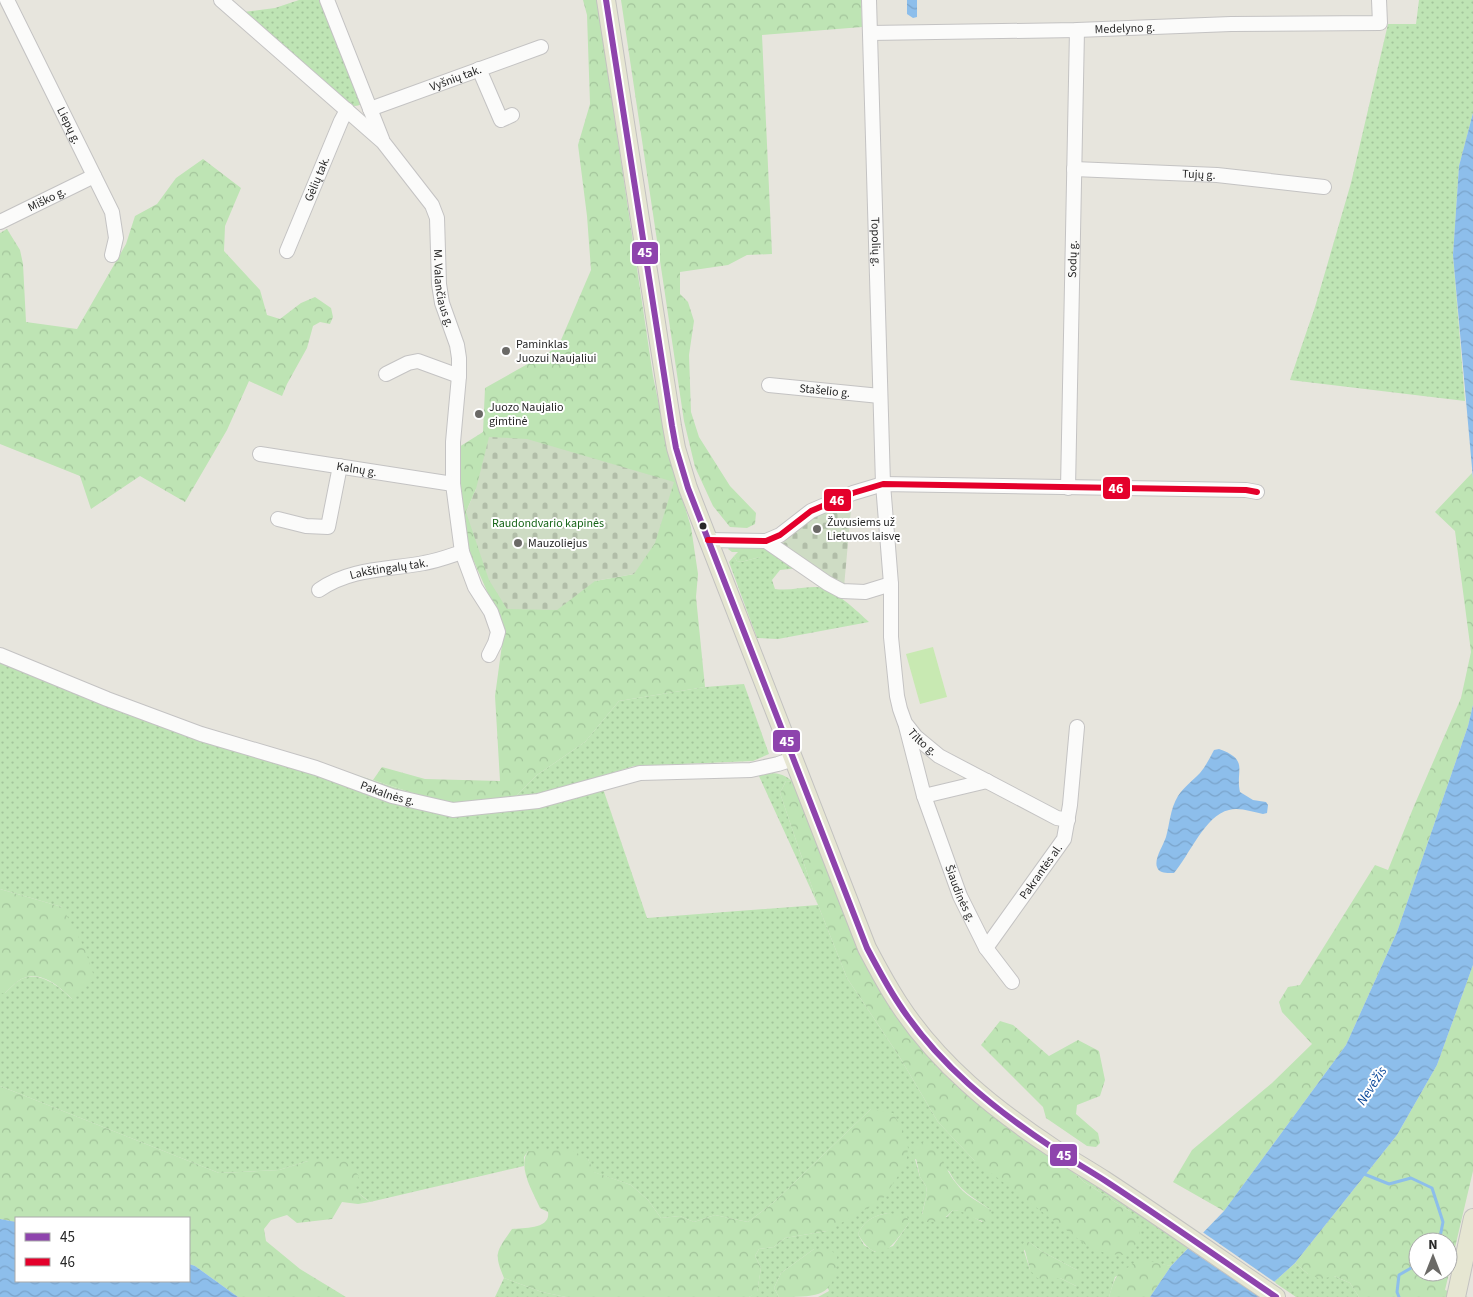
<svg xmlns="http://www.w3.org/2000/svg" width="1473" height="1297" viewBox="0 0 1473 1297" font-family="'Source Sans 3',sans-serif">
<defs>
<pattern id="grass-dots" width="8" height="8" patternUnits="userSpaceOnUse" patternTransform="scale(1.25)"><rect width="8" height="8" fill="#bee4b4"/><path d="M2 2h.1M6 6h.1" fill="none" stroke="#a3c49b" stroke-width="1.8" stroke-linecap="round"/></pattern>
<pattern id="forest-crowns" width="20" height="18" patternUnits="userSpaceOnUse" patternTransform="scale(1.25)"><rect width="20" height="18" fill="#bee4b4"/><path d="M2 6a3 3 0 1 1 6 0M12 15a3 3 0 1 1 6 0" fill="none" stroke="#a3c49b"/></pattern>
<pattern id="cemetery-stones" width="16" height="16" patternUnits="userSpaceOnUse" patternTransform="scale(1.25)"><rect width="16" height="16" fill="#cedcc4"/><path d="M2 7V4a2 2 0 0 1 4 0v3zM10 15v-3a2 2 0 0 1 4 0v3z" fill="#b1bda8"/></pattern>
<pattern id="water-waves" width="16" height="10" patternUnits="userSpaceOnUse" patternTransform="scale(1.25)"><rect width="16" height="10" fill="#8dbeeb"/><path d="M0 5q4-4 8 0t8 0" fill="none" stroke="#7aa3ca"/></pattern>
</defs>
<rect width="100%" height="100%" fill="#e7e5dd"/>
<!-- grass -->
<path fill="url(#grass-dots)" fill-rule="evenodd" d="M299,0H322L361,104C355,108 351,105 345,103L243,12L275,8Z
M1419,0H1473V113L1459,166L1453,255L1465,401L1290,380L1315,307L1351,183L1388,24H1416Z
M758,546L768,548L799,568L780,570L772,580L775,589C789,591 801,587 814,587C832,586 857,611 869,622L778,639L757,638L729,562L734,556L737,561L741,562L760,557Z
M0,649L179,722L298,756L437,801L516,796L537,775L585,742L619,701L705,687L744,684L769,754L753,761L634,766L599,777L647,918L818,905L758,774C772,773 782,771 793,782L786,781L780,793L818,905L847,978L899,1056L938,1122L974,1160L1131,1212L1084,1182L1069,1167L1188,1248L1171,1266L1144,1261L1115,1277L1109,1297H818L829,1291L814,1249L781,1273L774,1288L779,1297H749L757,1292L761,1268L755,1256L759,1249L774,1247L785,1238L827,1231L871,1109L774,1202L748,1222L715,1215L694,1222L680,1216L661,1218L648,1200L631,1185L593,1172L588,1159L528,1151L524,1157V1166L370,1202L357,1192L355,1186L308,1161L279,1170L219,1173L0,1086V993H5C10,989 17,980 24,978C42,972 60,987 72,999L62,907L0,889ZM915,1159L949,1171C959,1191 973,1197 991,1210L982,1222L963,1211L953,1210L947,1217L922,1214L927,1193L926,1186L920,1177ZM888,1213L909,1223L893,1246L875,1252L864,1245L858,1234C865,1220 873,1216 888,1213ZM1029,1242L1043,1252L1077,1270L1076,1286L1060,1278L1030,1270L1024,1251Z
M1295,1263L1308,1274L1334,1276L1350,1283L1359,1297H1296L1274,1282Z
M504,1278L542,1292L566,1297H495Z"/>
<!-- forest -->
<path fill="url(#forest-crowns)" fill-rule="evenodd" d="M583,0H597L653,376L669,454L691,527L698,574L696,597L705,687L619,701L585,742L537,775L516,796L468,802L437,801L373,780L382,767L425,779L500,781L495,696L504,630L468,548L458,491L459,447L483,432L485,388L558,347L591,270L587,216L578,145L590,104L587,15ZM476,489L634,574L595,581L466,512Z
M621,0H861L862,27L762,35L772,254L747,255L728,265L680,272V294L688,302L694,321L689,355L691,412L699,437L730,486L756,513L755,524L747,528L730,527L713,506L695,467L684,421Z
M203,159L241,188L225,226L224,251L260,290L267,315L280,319L301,303L315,297L331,308L333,317L330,324L320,322L313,326L307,348L287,384L282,396L249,381L227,430L185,502L140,476L91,509L80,476L0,444V233L7,229L20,250L23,264L26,322L77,329L126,244L135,216L157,204L176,178Z
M1472,473L1473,479V705L1468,726L1397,932L1346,1045L1224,1211L1173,1182L1192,1150L1272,1083L1312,1044L1282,1012L1279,1002L1288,987L1300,985L1375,865L1388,870L1414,806L1461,698L1471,652L1455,531L1435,512Z
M732,545L758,546L761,550L760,557L741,562L737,561L734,556L738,552H732L728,549Z
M786,781L795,782L884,994L1084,1182L1131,1212L1140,1229L1139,1241L1125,1255L1107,1254L1086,1245L974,1160L938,1122L899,1056L847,978L818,905L780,793Z
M0,889L62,907L84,947L95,979L72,999C60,987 42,971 24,978C17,980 10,989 5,993H0Z
M1473,965V1171L1445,1290L1468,1297H1359L1350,1283L1334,1276L1321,1279L1308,1274L1295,1263L1397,1135L1437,1065ZM1418,1242H1448V1272H1418Z
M1000,1021L1013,1025L1049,1056L1078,1040L1099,1051L1105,1080L1100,1096L1077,1105L1076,1114L1098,1133L1100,1143L1096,1147L1087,1146L1046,1118L1043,1107L981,1045Z
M0,1086L219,1173L279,1170L308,1161L343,1158L359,1176C353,1192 357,1192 370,1202L358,1204L342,1202L332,1219L297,1223L287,1215L271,1220L264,1229L266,1241L300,1269L346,1297H238L195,1266L189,1264V1218H16V1222L0,1219Z
M871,1109L893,1113L905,1134L908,1148L906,1164L882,1200L827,1231L785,1238L774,1247L759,1249L755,1256L761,1268L757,1293L749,1297H566L542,1292L504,1278C493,1252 497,1251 512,1229C524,1228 551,1229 548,1212L540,1208C533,1192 517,1167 528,1151L571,1150L588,1159L594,1172L631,1185L648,1200L661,1218L680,1216L694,1222L715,1215L748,1222L774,1202Z
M924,1142C942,1153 944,1168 956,1183C964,1195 979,1202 991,1210L989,1222C976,1222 967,1211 953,1210C945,1219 939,1222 927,1222L922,1215L927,1193L926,1186L920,1177L914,1149L917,1145Z
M888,1213L907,1216L909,1223C893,1245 879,1270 858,1234C865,1220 873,1216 888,1213Z
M1029,1242L1043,1252L1077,1270L1081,1280L1076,1286L1060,1278L1050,1280L1037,1278L1030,1270L1023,1243Z
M814,1249H829L837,1255C836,1297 820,1297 779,1297L774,1288L781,1273Z
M1144,1260L1171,1266L1150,1297H1109C1116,1272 1119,1269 1144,1260Z"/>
<!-- cemetery -->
<path fill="url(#cemetery-stones)" d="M489,437L527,439L674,482L655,543L634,574L595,581L557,610L507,609L489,580L466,512L476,489Z
M852,499L844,587L779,545L807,519Z"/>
<!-- pitch -->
<path fill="#c8e9b2" d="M933,647L947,697L920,704L906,654Z"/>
<!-- water -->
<path fill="url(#water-waves)" d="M907,0H917V17L913,18L907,14Z
M1473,113V479L1453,255L1459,166Z
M1473,705V965L1437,1065L1397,1135L1295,1263L1274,1282L1263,1297H1150L1171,1266L1224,1211L1346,1045L1397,932L1468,726Z
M1219,749C1250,760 1235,770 1240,792L1253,800L1266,802L1268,805L1267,813L1263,814C1253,812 1239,807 1229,810C1205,815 1189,856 1174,873C1168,873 1159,874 1157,867C1154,859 1163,846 1166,837C1170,823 1170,809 1178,796C1184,787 1192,781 1200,773C1205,767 1210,758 1214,750Z
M0,1219L16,1222V1281H189V1264L195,1266L238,1297H0Z"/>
<!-- pier -->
<path fill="#e7e5dd" d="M1201,1231L1276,1283L1266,1297H1260L1186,1247Z"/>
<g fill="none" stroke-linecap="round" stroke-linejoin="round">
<!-- stream -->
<path stroke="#8dbeeb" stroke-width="3" d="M1364,1174L1389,1184L1411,1178L1432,1188L1443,1222L1439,1242
M1399,1297L1397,1292L1399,1275L1418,1264"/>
<!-- minor casing -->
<g stroke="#c4c3c3" stroke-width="16">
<g id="minor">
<path id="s1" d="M7,0L112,212L116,238L112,255"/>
<path id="s2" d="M221,0L383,142L432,205L437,218L439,284L442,303L457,345L459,358V376L453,442V484L462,552L475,587L491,612L498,632L495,643L489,655"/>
<path d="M327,0L382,139"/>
<path id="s3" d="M869,0L883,484L891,584V637L897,696L900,709L905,723L916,737L939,756L1057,818L1068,820"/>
<path id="s4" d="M870,33L1077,30L1231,24L1380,23L1379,0"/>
<path d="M479,69L501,120L512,115"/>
<path id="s5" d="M370,109L541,47"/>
<path id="s6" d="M1074,169L1217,175L1324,187"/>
<path id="s7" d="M0,222L94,176"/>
<path id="s8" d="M287,251L341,121L347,110"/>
<path d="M386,374L408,363L418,361L459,376"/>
<path id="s9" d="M769,385L880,396"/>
<path id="s10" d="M260,454L453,484"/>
<path id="s11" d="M1068,488L1077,30"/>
<path d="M278,519L306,526L328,527L340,466"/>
<path d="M708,540L766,541L780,535L811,511L853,493L883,484L1246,490L1257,492"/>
<path d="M766,541L827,583L842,591L865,592L891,584"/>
<path id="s12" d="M319,590C351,568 387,570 424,563C437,561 450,556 462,552"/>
<path id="s13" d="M0,655L107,699L201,734L316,768L392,796L453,810L538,801L640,773L751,770L778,764L793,759"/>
<path id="s14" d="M906,726L924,796L960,896L986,948L1012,982"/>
<path d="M924,796L987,781"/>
<path id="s15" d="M986,948L1064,839L1070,805L1077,727"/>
</g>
</g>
<!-- major casing -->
<g stroke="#c3c2c0" stroke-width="20">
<path id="major" d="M606,0L672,426L676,448L688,488L867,948C877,967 887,986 899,1004C938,1064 994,1109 1053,1148C1069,1159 1087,1169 1104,1180C1162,1218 1219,1258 1276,1297
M1456,1297L1473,1218"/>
</g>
<!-- minor -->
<use href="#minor" stroke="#fbfbfa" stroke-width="14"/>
<!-- major -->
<use href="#major" stroke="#e6e6d2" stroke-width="18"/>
<!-- bus-1 casing -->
<g stroke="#fff" stroke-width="10">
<path id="bus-1" d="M606,0L672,426L676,448L688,488L867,948C877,967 887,986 899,1004C938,1064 994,1109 1053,1148C1069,1159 1087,1169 1104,1180C1162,1218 1219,1258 1276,1297"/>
</g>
<!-- bus-2 casing -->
<g stroke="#fff" stroke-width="10">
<path id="bus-2" d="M708,540L766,541L780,535L811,511L853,493L883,484L1246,490L1257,492"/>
</g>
<!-- bus-1 -->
<use href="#bus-1" stroke="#8e44ad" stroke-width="6"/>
<!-- bus-2 -->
<use href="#bus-2" stroke="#e4002b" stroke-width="6"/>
</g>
<!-- markers -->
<g fill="#6b6a67" stroke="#fff" stroke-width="2">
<circle cx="506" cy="351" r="5"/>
<circle cx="479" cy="414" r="5"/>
<circle cx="817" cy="529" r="5"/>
<circle cx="518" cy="543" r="5"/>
</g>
<circle fill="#282828" stroke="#fff" stroke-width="2" cx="703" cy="526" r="4.5"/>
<g text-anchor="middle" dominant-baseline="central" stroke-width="4" stroke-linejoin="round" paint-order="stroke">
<!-- street labels -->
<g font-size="12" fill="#282828" stroke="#fff">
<text stroke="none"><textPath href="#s4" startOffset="255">Medelyno g.</textPath></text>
<text stroke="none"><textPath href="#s5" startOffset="91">Vyšnių tak.</textPath></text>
<text stroke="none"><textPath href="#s1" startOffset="140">Liepų g.</textPath></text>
<text stroke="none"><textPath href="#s6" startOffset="125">Tujų g.</textPath></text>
<text stroke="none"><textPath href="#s8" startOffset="78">Gėlių tak.</textPath></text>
<text stroke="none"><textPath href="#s7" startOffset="52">Miško g.</textPath></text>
<text stroke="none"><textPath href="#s3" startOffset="242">Topolių g.</textPath></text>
<text stroke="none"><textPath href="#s11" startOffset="229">Sodų g.</textPath></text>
<text stroke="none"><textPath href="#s2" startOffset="380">M. Valančiaus g.</textPath></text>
<text stroke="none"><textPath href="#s9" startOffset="56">Stašelio g.</textPath></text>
<text stroke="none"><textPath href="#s10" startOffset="98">Kalnų g.</textPath></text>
<text stroke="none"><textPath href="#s12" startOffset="74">Lakštingalų tak.</textPath></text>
<text stroke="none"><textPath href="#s3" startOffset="751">Tilto g.</textPath></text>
<text stroke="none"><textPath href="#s13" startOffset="412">Pakalnės g.</textPath></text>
<text stroke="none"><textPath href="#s15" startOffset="94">Pakrantės al.</textPath></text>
<text stroke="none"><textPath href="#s14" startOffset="176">Šiaudinės g.</textPath></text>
</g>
<!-- poi labels -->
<g font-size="12" fill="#282828" stroke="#fff" text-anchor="start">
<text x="516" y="344">Paminklas<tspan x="516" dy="14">Juozui Naujaliui</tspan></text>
<text x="489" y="407">Juozo Naujalio<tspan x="489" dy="14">gimtinė</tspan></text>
<text x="827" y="522">Žuvusiems už<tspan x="827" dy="14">Lietuvos laisvę</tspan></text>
<text x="528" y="543">Mauzoliejus</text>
</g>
<!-- park labels -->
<g font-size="12" fill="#176518" stroke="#fff">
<text x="548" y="523">Raudondvario kapinės</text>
</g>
<!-- water labels -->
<g font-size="14" font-style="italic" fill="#0a489a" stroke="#fff">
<text transform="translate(1372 1086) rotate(-57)">Nevėžis</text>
</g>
</g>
<g stroke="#fff" stroke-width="2">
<rect x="631" y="241" width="28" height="24" rx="5" fill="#8e44ad"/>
<rect x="1102" y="476" width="29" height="24" rx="5" fill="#e4002b"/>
<rect x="823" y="488" width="29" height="24" rx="5" fill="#e4002b"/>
<rect x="772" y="729" width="29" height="24" rx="5" fill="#8e44ad"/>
<rect x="1049" y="1143" width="29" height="24" rx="5" fill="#8e44ad"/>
</g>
<g font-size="14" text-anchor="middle" font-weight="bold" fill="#fff">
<text x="645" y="257">45</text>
<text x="1116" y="493">46</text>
<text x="837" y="505">46</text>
<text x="787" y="746">45</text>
<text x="1064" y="1160">45</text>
</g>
<!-- legend -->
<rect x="15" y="1217" width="175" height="65" fill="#ffffff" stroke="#a9a9a9"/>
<rect x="25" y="1233" width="25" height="8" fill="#8e44ad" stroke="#a9a9a9"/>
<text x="60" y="1242" font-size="15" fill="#282828">45</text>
<rect x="25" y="1258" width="25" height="8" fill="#e4002b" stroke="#a9a9a9"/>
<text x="60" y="1267" font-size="15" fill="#282828">46</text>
<!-- north arrow -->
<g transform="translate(1433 1257)"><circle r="24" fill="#ffffff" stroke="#a9a9a9"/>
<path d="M0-4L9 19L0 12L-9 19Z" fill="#6b6a67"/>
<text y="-8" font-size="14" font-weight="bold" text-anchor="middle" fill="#282828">N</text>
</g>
</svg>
